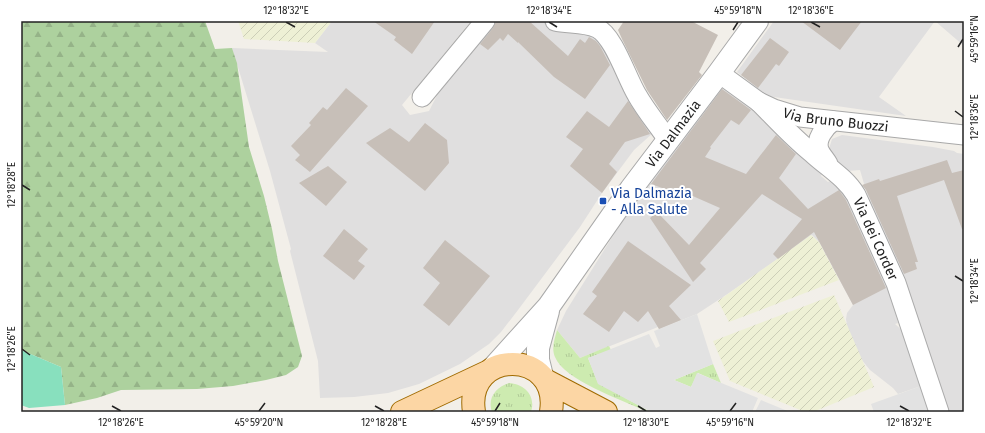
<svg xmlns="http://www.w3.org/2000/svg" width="985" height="433" viewBox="0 0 985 433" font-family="'Fira Sans',sans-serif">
<defs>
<pattern id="farmland-furrows" width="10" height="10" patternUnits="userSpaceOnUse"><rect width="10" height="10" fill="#eef0d5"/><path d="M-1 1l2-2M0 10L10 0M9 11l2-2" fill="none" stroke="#ccceb7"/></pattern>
<pattern id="grass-tufts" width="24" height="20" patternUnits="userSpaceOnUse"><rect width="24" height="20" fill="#cdebb0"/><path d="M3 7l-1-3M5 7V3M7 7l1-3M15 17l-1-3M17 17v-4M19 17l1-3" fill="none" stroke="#b0c997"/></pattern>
<pattern id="forest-firs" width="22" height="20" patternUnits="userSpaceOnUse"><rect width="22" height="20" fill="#add19e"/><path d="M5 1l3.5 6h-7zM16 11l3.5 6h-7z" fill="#95b388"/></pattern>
</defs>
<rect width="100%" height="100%" fill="#f2efe9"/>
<!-- residential -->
<path fill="#e0dfdf" d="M332,21H471L402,105L410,115L429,111L449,72L497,21H551L578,25L606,46L653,133L634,150L602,193L580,227L518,310L501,332L489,344L460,364L419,384L388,393L354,397L320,398L318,361L290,251L291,249L270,171L232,48L328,52L315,43Z
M774,21H964V46L935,21L879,97L906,116L767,96L737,72Z
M720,87L756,112L789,141L822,173L821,176L828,182L832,180L840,188L850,201L898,306L896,315L898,323L895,324L904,332L921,386L898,394L893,388L870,370L861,359L848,330L846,319L847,313L853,305L819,242L812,235L729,293L697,314L659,329L658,327L580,358L557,330L566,311L616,231L637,200Z
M842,135L933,147L954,151L957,153L964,154V412H946L879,235L860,170L847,171L831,158L828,152L832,139Z"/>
<!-- farmland -->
<path fill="url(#farmland-furrows)" d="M238,21H332L315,43L244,39Z
M811,235L819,242L839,280L729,322L718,301Z
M834,295L874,387L813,412H805L730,381L713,341Z"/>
<!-- grass -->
<path fill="url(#grass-tufts)" d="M557,330L580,358L609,346L611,350L588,358L598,383L649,411L643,410C620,399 564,380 555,357C551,348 555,338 557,330Z
M713,364L721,383L698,373L691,387L674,380Z
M509,383C525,384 536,396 531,412H492C487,398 496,387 509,383Z"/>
<!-- forest -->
<path fill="url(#forest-firs)" d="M21,21H205L215,49L232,48L237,63L249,147L264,196L272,229L278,261L302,356L298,367L286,375L266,380L233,386L197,389L121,390L97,398L65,405L61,367L21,350Z"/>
<!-- pitch -->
<path fill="#88e0be" d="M21,350L61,367L65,405L29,408L21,405Z"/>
<!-- parking -->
<path fill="#e2e2e2" d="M697,314L713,364L674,380L691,387L697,373L758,398L752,412H651L598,384L588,358L649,334L656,348L660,346L654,331Z
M921,386L930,412H874L871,404Z
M761,400L790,412H755Z"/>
<!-- building -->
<path fill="#c7bfb8" d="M373,21H435L412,54L394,40L396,37Z
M496,21H529L568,56L580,39L585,43L589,37L596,41L600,46L610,65L585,99L554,77L518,42V43L508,34L503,41L500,38L488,50L480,44L493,28Z
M624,21H691L718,35L699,72L702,75L667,120L647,90L622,39L618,30Z
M801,21H862L840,50Z
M770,38L789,52L779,66L776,64L758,88L741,75Z
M346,88L368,106L310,172L295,160L300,155L291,146L311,125L309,123L323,107L327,110Z
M722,89L751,110L739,125L731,120L710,147L711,148L705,157L746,174L776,135L796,154L779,178L808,209L839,190L846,200L886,288L853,305L814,232L778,259L773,254L802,219L762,194L700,263L706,269L693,282L650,218L657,212L689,245L720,208L679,190L676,193L651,184Z
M628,101L650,134L625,142L609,164L617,172L602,193L570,166L583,149L566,137L587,111L609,127Z
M425,123L447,140L449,163L425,191L366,143L390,128L409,142Z
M947,160L952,173L964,170V229H962L944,180L897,196L918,262H915L917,269L904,274L866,190L862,185L879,179L880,181Z
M328,166L347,182L326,206L299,183Z
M344,229L368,249L358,261L365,266L354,280L323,256Z
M445,240L490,276L449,326L423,305L440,283L423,268Z
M628,241L691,285L669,306L681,320L659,329L648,311L638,322L624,311L609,332L583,314L597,296L592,292Z"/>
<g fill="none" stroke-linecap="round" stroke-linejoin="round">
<!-- minor casing -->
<g stroke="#a9a9a9" stroke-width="21">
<g id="minor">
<path d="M555,21C568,24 584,22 597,28C614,36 627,79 637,95C646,111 658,125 668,140"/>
<path id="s1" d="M719,73L759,102L774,109L800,117L964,135"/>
<path d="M422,97L485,21"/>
<path id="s2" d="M759,102C776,119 793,138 812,153C827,167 845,177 856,195L896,283L939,412"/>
<path d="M828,164C826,160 821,155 819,150C815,139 825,127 833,121"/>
</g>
</g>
<!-- tertiary casing -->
<g stroke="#a9a9a9" stroke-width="24">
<g id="tertiary">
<path id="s3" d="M493,368L549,306L631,189L719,73L757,21"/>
<path d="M542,376L538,360V348L548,311"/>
</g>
</g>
<!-- primary casing -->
<g stroke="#a06b00" stroke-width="24">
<path id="primary" d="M545,380L606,412
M402,412L487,372
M474,412C464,348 561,348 551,412"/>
</g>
<!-- minor -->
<use href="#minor" stroke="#fff" stroke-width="19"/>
<!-- tertiary -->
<use href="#tertiary" stroke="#fff" stroke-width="22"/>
<!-- primary -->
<use href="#primary" stroke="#fcd6a4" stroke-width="22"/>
</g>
<!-- ticks -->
<path fill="none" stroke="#222" stroke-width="1.5" d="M286,22L295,27M549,22L557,27M811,22L820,27M733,30L738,22M958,47L963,39M955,111L963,117M22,185L30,190M955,276L963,281M22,349L30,355M112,406L121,411M375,406L384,411M638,406L646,411M900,406L909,411M259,411L265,403M495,411L500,403M730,411L736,403"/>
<!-- markers -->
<rect fill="#1a4fb4" stroke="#fff" stroke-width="1.5" x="599" y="197" width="8" height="8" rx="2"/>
<g text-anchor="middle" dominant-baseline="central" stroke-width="4" stroke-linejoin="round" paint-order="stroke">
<!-- street labels -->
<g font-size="14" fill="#222" stroke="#fff">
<text stroke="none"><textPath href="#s1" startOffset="129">Via Bruno Buozzi</textPath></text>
<text stroke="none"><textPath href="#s3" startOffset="296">Via Dalmazia</textPath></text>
<text stroke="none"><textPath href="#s2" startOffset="183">Via dei Corder</textPath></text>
</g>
<!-- transit labels -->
<g font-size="14" fill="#164399" stroke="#fff" text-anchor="start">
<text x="611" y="193">Via Dalmazia<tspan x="611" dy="16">- Alla Salute</tspan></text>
</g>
</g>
<!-- border -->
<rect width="985" height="433" fill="none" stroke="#ffffff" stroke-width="44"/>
<rect x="22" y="22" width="941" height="389" fill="none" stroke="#222" stroke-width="1.5"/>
<g font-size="10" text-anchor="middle" fill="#222">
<text x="286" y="14">12°18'32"E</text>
<text x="549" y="14">12°18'34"E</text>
<text x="738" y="14">45°59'18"N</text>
<text x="811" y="14">12°18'36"E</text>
<text transform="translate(974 39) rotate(-90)" y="4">45°59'16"N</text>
<text transform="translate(974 117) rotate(-90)" y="4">12°18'36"E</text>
<text transform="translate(11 185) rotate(-90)" y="4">12°18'28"E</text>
<text transform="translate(974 281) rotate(-90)" y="4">12°18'34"E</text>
<text transform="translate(11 349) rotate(-90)" y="4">12°18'26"E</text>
<text x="121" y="426">12°18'26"E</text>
<text x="259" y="426">45°59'20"N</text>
<text x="384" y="426">12°18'28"E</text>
<text x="495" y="426">45°59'18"N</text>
<text x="646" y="426">12°18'30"E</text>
<text x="730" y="426">45°59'16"N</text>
<text x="909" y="426">12°18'32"E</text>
</g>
</svg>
